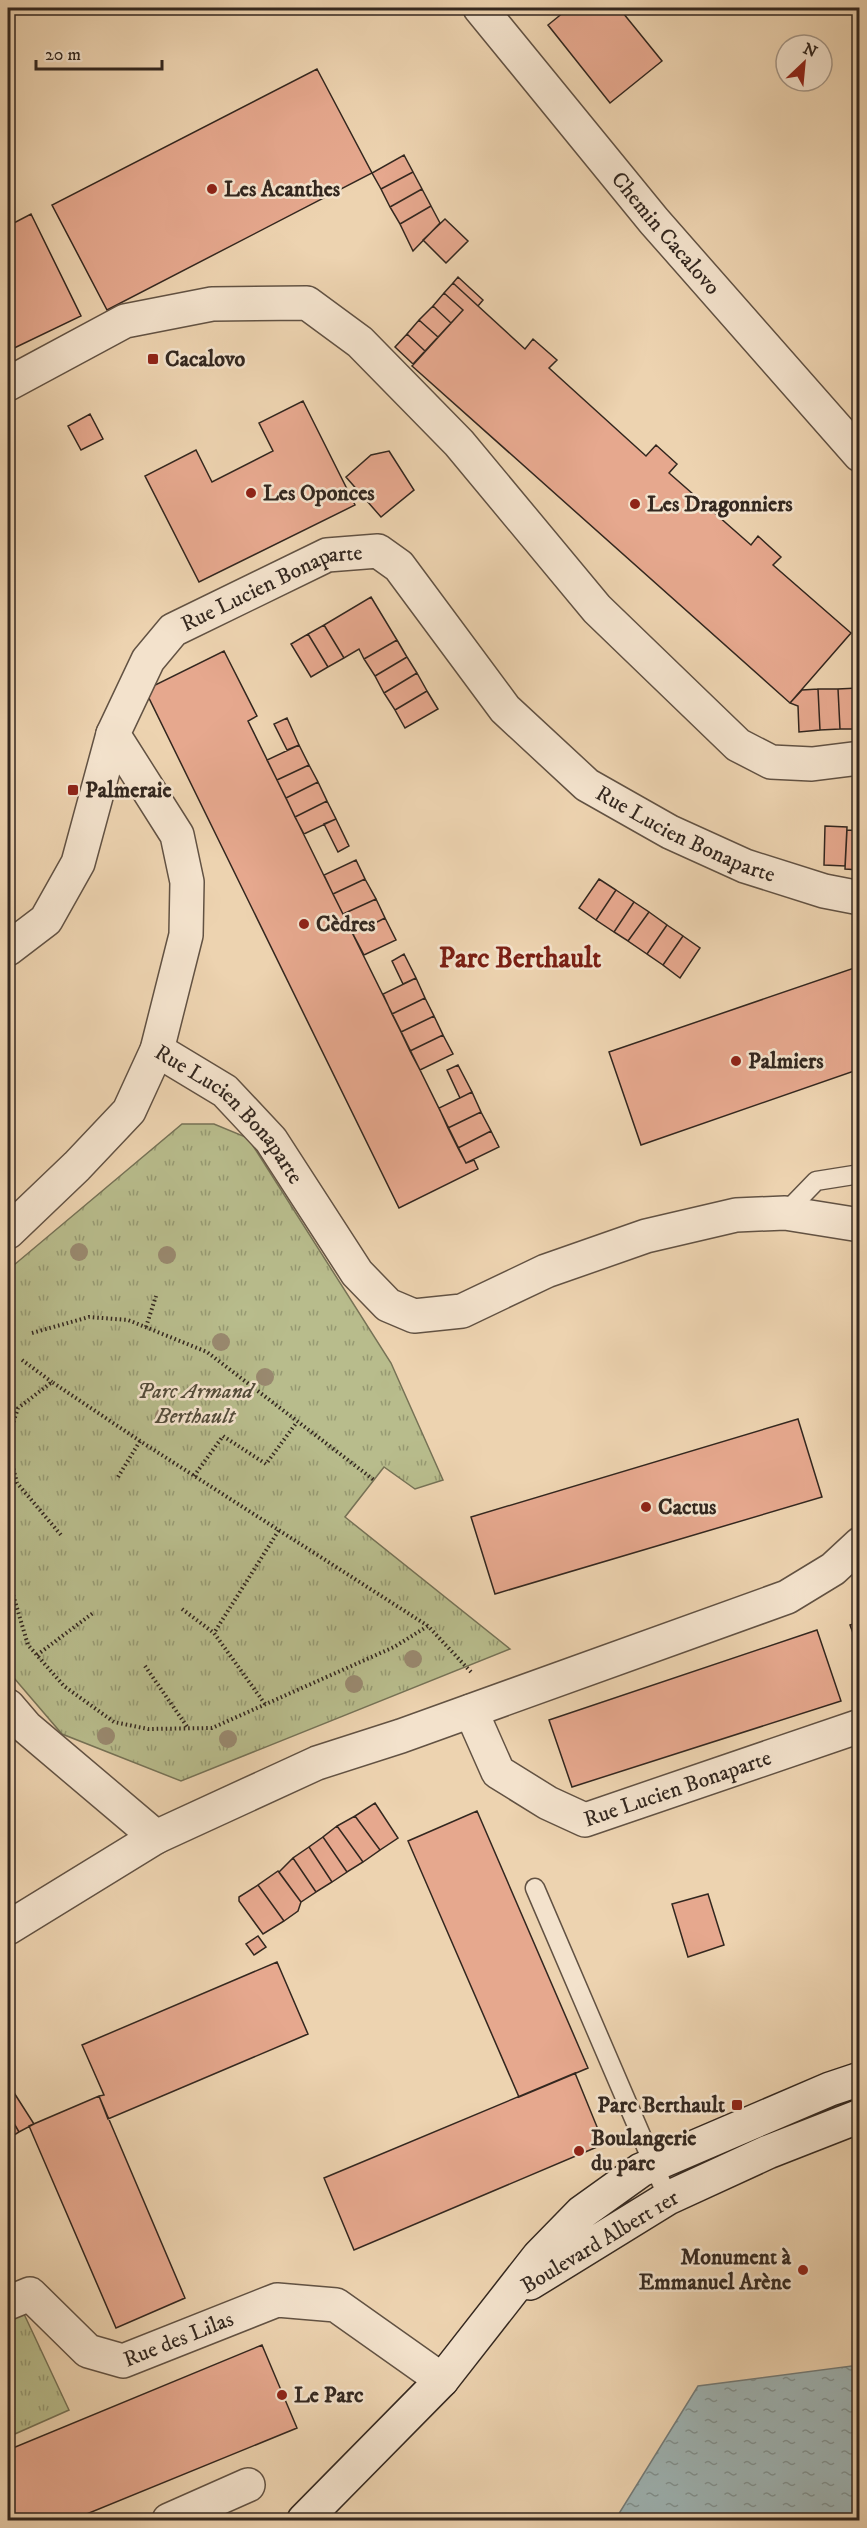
<svg xmlns="http://www.w3.org/2000/svg" width="867" height="2528" viewBox="0 0 867 2528" font-family="'IM FELL DW Pica',serif">
<defs>
<pattern id="park-tufts" width="24" height="20" patternUnits="userSpaceOnUse" patternTransform="scale(1.5)"><rect width="24" height="20" fill="#b8bc8c"/><path d="M3 7l-1-3M5 7V3M7 7l1-3M15 17l-1-3M17 17v-4M19 17l1-3" fill="none" stroke="#969972"/></pattern>
<pattern id="water-ripples" width="26" height="14" patternUnits="userSpaceOnUse" patternTransform="scale(1.5)"><rect width="26" height="14" fill="#9eb5b6"/><path d="M2 4q2-2 4 0t4 0M15 11q2-2 4 0t4 0" fill="none" stroke="#819393"/></pattern>
</defs>
<rect width="100%" height="100%" fill="#edd3b0"/>
<filter id="stains"><feTurbulence type="fractalNoise" baseFrequency=".00333" numOctaves="4"/><feColorMatrix values="0 0 0 0 .2 0 0 0 0 .09 0 0 0 0 .02 0 0 0 .5 -.17"/></filter>
<radialGradient id="worn" r=".72"><stop offset=".6" stop-color="#630" stop-opacity="0"/><stop offset="1" stop-color="#630" stop-opacity=".3"/></radialGradient>
<!-- park -->
<path fill="url(#park-tufts)" stroke="#767256" stroke-width="1.5" d="M182,1124H214L248,1138L391,1363L443,1480L415,1489L384,1467L345,1517L510,1649L181,1781L62,1734L8,1671V1270Z
M24,2314L69,2410L8,2437V2321Z"/>
<!-- water -->
<path fill="url(#water-ripples)" stroke="#737c7a" stroke-width="1.5" d="M859,2365V2520H615L698,2386Z"/>
<!-- building -->
<path fill="#e6a88e" stroke="#33271f" stroke-width="1.5" d="M569,8H619L662,61L610,103L548,25Z
M317,69L372,173L107,310L52,205Z
M404,155L413,172L381,189L372,173Z
M413,172L422,189L390,207L381,189Z
M422,189L431,206L400,224L390,207Z
M431,206L440,223L413,251L400,224Z
M31,214L81,316L8,351V226Z
M445,219L468,241L446,263L423,240Z
M458,277L483,300L478,306L453,283Z
M453,283L525,349L533,339L557,360L549,368L646,456L656,445L677,464L669,473L751,545L758,536L781,557L773,565L851,633L790,703L412,366L463,310L444,293Z
M444,293L463,310L451,323L433,306Z
M433,306L451,323L438,337L419,320Z
M419,320L438,337L425,351L407,334Z
M407,334L425,351L413,364L395,347Z
M303,401L355,505L199,582L145,476L196,450L212,482L273,451L259,423Z
M90,414L103,439L81,450L68,426Z
M389,451L414,490L381,517L346,477L371,455Z
M371,597L397,640L364,659L359,649L344,658L324,625Z
M324,625L344,658L328,667L308,634Z
M308,634L328,667L311,677L291,644Z
M397,640L407,657L375,676L364,659Z
M224,651L257,716L248,721L333,894L466,1163L474,1160L478,1169L399,1208L145,690Z
M407,657L417,673L384,693L375,676Z
M417,673L427,691L395,710L384,693Z
M858,688L859,729H840L838,689Z
M818,689L820,730L799,732L798,706L790,703L802,690Z
M818,689H838L840,729L820,730Z
M427,691L438,709L405,728L395,710Z
M287,718L299,745L287,750L274,724Z
M299,745L309,765L277,780L267,760Z
M309,765L318,782L286,798L277,780Z
M318,782L327,801L295,817L286,798Z
M327,801L336,819L304,834L295,817Z
M336,819L349,846L338,852L324,824Z
M825,826L847,827L845,866L824,865Z
M847,830L860,831V870L845,869Z
M356,860L365,879L333,894L324,875Z
M365,879L376,899L343,914L333,894Z
M599,879L616,890L596,920L579,908Z
M616,890L634,902L614,932L596,920Z
M376,899L385,918L353,934L343,914Z
M634,902L649,912L628,941L614,932Z
M649,912L667,925L647,954L628,941Z
M385,918L396,940L364,955L353,934Z
M667,925L683,936L663,965L647,954Z
M683,936L700,948L680,978L663,965Z
M404,954L416,978L403,984L392,961Z
M860,966V1069L641,1145L609,1052Z
M416,978L425,998L392,1014L383,994Z
M425,998L434,1016L401,1032L392,1014Z
M434,1016L443,1035L410,1051L401,1032Z
M443,1035L453,1054L420,1070L410,1051Z
M458,1065L472,1092L460,1098L447,1070Z
M472,1092L481,1112L448,1128L439,1108Z
M481,1112L491,1131L458,1148L448,1128Z
M491,1131L499,1147L466,1163L458,1148Z
M798,1419L822,1497L495,1594L471,1517Z
M860,1622V1652L850,1625Z
M817,1630L841,1701L572,1787L549,1720Z
M375,1803L398,1838L380,1850L355,1816Z
M477,1811L588,2068L519,2097L408,1841Z
M355,1816L380,1850L363,1862L337,1826Z
M337,1826L363,1862L347,1872L323,1837Z
M323,1837L347,1872L332,1882L309,1847Z
M309,1847L332,1882L316,1892L293,1858Z
M293,1858L316,1892L301,1902L279,1872Z
M278,1871L301,1902L298,1911L284,1921L258,1885Z
M258,1885L284,1921L263,1934L239,1901V1897Z
M708,1894L724,1945L688,1957L672,1904Z
M258,1936L266,1947L254,1955L246,1944Z
M277,1962L308,2034L108,2119L99,2096L104,2095L82,2045Z
M575,2073L604,2144L354,2250L324,2178Z
M11,2088L34,2124L19,2132L8,2113V2090Z
M99,2096L185,2298L116,2328L29,2126Z
M8,2113L19,2132L8,2139Z
M262,2345L297,2428L72,2520H8V2450Z"/>
<g fill="none" stroke-linecap="round" stroke-linejoin="round">
<!-- service casing -->
<g stroke="#625243" stroke-width="21">
<path id="service" d="M785,1213L816,1181L860,1174
M535,1888L668,2198"/>
</g>
<!-- minor casing -->
<g stroke="#625243" stroke-width="36">
<g id="minor">
<path id="s1" d="M480,8L654,221L860,455"/>
<path d="M8,384L125,321L212,304L307,303L360,342L459,443L597,609L738,745L771,762L812,764L860,758"/>
<path d="M8,949L46,920L78,863L113,734"/>
<path id="s2" d="M157,1050L225,1091L271,1140L357,1273L388,1305L414,1316L462,1311L546,1271L646,1236L736,1215L785,1213L860,1225"/>
<path id="s3" d="M8,1232L77,1166L129,1111L157,1050L186,935L187,882L177,835L113,734L148,660L173,630L327,555L378,551L399,566L505,709L587,785L670,832L745,866L824,891L860,898"/>
<path d="M8,1706L26,1727L156,1837"/>
<path id="s4" d="M471,1711L498,1772L548,1803L585,1820L860,1726"/>
<path d="M8,1928L156,1837L317,1763L401,1736L787,1597L833,1569L860,1544"/>
<path id="s5" d="M8,2303L30,2294L88,2351L123,2361L277,2300L336,2305L442,2380"/>
<path d="M169,2520L248,2485"/>
</g>
</g>
<!-- secondary casing -->
<g stroke="#33271f" stroke-width="36">
<path id="secondary" d="M530,2283L668,2198L768,2152L860,2116
M304,2520L442,2380L539,2256L581,2213L641,2170L830,2089L860,2079"/>
</g>
<!-- path -->
<path stroke="#33271f" stroke-width="4" stroke-dasharray="1.5 3" stroke-linecap="butt" d="M146,1327L156,1296
M32,1333L89,1317L128,1320L207,1352L374,1480
M22,1360L52,1382
M8,1439L18,1408L52,1382L140,1441L428,1626L471,1672
M8,1447L17,1483L61,1535
M194,1476L223,1436L266,1464L297,1422
M118,1477L140,1441
M8,1578L28,1645L64,1686L114,1722L148,1729L212,1728L394,1647L428,1626
M182,1609L214,1633
M37,1655L93,1613
M145,1666L188,1728
M265,1704L214,1633L279,1530"/>
<!-- service -->
<use href="#service" stroke="#f3e2cc" stroke-width="18"/>
<!-- minor -->
<use href="#minor" stroke="#f3e2cc" stroke-width="33"/>
<!-- secondary -->
<use href="#secondary" stroke="#f3e2cc" stroke-width="33"/>
</g>
<!-- trees -->
<g fill="#99896f">
<circle cx="79" cy="1252" r="9"/>
<circle cx="167" cy="1255" r="9"/>
<circle cx="221" cy="1342" r="9"/>
<circle cx="265" cy="1377" r="9"/>
<circle cx="164" cy="1416" r="9"/>
<circle cx="413" cy="1659" r="9"/>
<circle cx="354" cy="1684" r="9"/>
<circle cx="106" cy="1736" r="9"/>
<circle cx="228" cy="1739" r="9"/>
</g>
<!-- markers -->
<g fill="#8f2418" stroke="#f3e2cc" stroke-width="2">
<circle cx="212" cy="189" r="6"/>
<rect x="147" y="353" width="12" height="12" rx="3"/>
<circle cx="251" cy="493" r="6"/>
<circle cx="635" cy="504" r="6"/>
<rect x="67" y="784" width="12" height="12" rx="3"/>
<circle cx="304" cy="924" r="6"/>
<circle cx="736" cy="1061" r="6"/>
<circle cx="646" cy="1507" r="6"/>
<rect x="731" y="2099" width="12" height="12" rx="3"/>
<circle cx="579" cy="2151" r="6"/>
<circle cx="803" cy="2270" r="6"/>
<circle cx="282" cy="2395" r="6"/>
</g>
<g text-anchor="middle" dominant-baseline="central" stroke-width="5" stroke-linejoin="round" paint-order="stroke">
<!-- poi labels -->
<g font-size="22" font-weight="bold" fill="#33271f" stroke="#f3e2cc" text-anchor="start">
<text x="224" y="189">Les Acanthes</text>
<text x="165" y="359">Cacalovo</text>
<text x="263" y="493">Les Oponces</text>
<text x="647" y="504">Les Dragonniers</text>
<text x="85" y="790">Palmeraie</text>
<text x="316" y="924">Cèdres</text>
<text x="748" y="1061">Palmiers</text>
<text x="658" y="1507">Cactus</text>
<text x="725" y="2105" text-anchor="end">Parc Berthault</text>
<text x="591" y="2138">Boulangerie<tspan x="591" dy="25">du parc</tspan></text>
<text x="791" y="2257" text-anchor="end">Monument à<tspan x="791" dy="25">Emmanuel Arène</tspan></text>
<text x="294" y="2395">Le Parc</text>
</g>
<!-- street labels -->
<g font-size="22" fill="#33271f" stroke="#f3e2cc">
<text stroke="none"><textPath href="#s1" startOffset="292">Chemin Cacalovo</textPath></text>
<text stroke="none"><textPath href="#s3" startOffset="807">Rue Lucien Bonaparte</textPath></text>
<text stroke="none"><textPath href="#s3" startOffset="1347">Rue Lucien Bonaparte</textPath></text>
<text stroke="none"><textPath href="#s2" startOffset="98">Rue Lucien Bonaparte</textPath></text>
<text stroke="none"><textPath href="#s4" startOffset="264">Rue Lucien Bonaparte</textPath></text>
<text transform="translate(600 2242) rotate(-31)">Boulevard Albert 1er</text>
<text stroke="none"><textPath href="#s5" startOffset="201">Rue des Lilas</textPath></text>
</g>
<!-- park labels -->
<g font-size="22" font-style="italic" fill="#544c3a" stroke="#f3e2cc">
<text x="195" y="1391">Parc Armand<tspan x="195" dy="25">Berthault</tspan></text>
</g>
<!-- district labels -->
<g font-size="28" font-weight="bold" fill="#7a1f14" stroke="#f3e2cc">
<text x="520" y="958">Parc Berthault</text>
</g>
</g>
<!-- margin -->
<rect width="867" height="2528" fill="none" stroke="#edd3b0" stroke-width="30"/>
<rect x="9" y="9" width="849" height="2510" fill="none" stroke="#33271f" stroke-width="3"/>
<rect x="15" y="15" width="837" height="2498" fill="none" stroke="#33271f" stroke-width="1.5"/>
<!-- north arrow -->
<g transform="translate(804 63) rotate(26)"><circle r="28" fill="#f3e2cc" stroke="#a69787" stroke-width="1.5"/>
<path d="M0-4.5L10 22L0 15L-10 22Z" fill="#8f2418"/>
<text y="-9" font-size="16" font-weight="bold" text-anchor="middle" fill="#33271f">N</text>
</g>
<!-- scale -->
<path d="M36 60v9h126v-9" fill="none" stroke="#33271f" stroke-width="3"/>
<text x="45" y="60" font-size="18" fill="#33271f" stroke="#f3e2cc" stroke-width="4.5" paint-order="stroke">20 m</text>
<rect width="100%" height="100%" filter="url(#stains)"/>
<rect width="100%" height="100%" fill="url(#worn)"/>
</svg>
